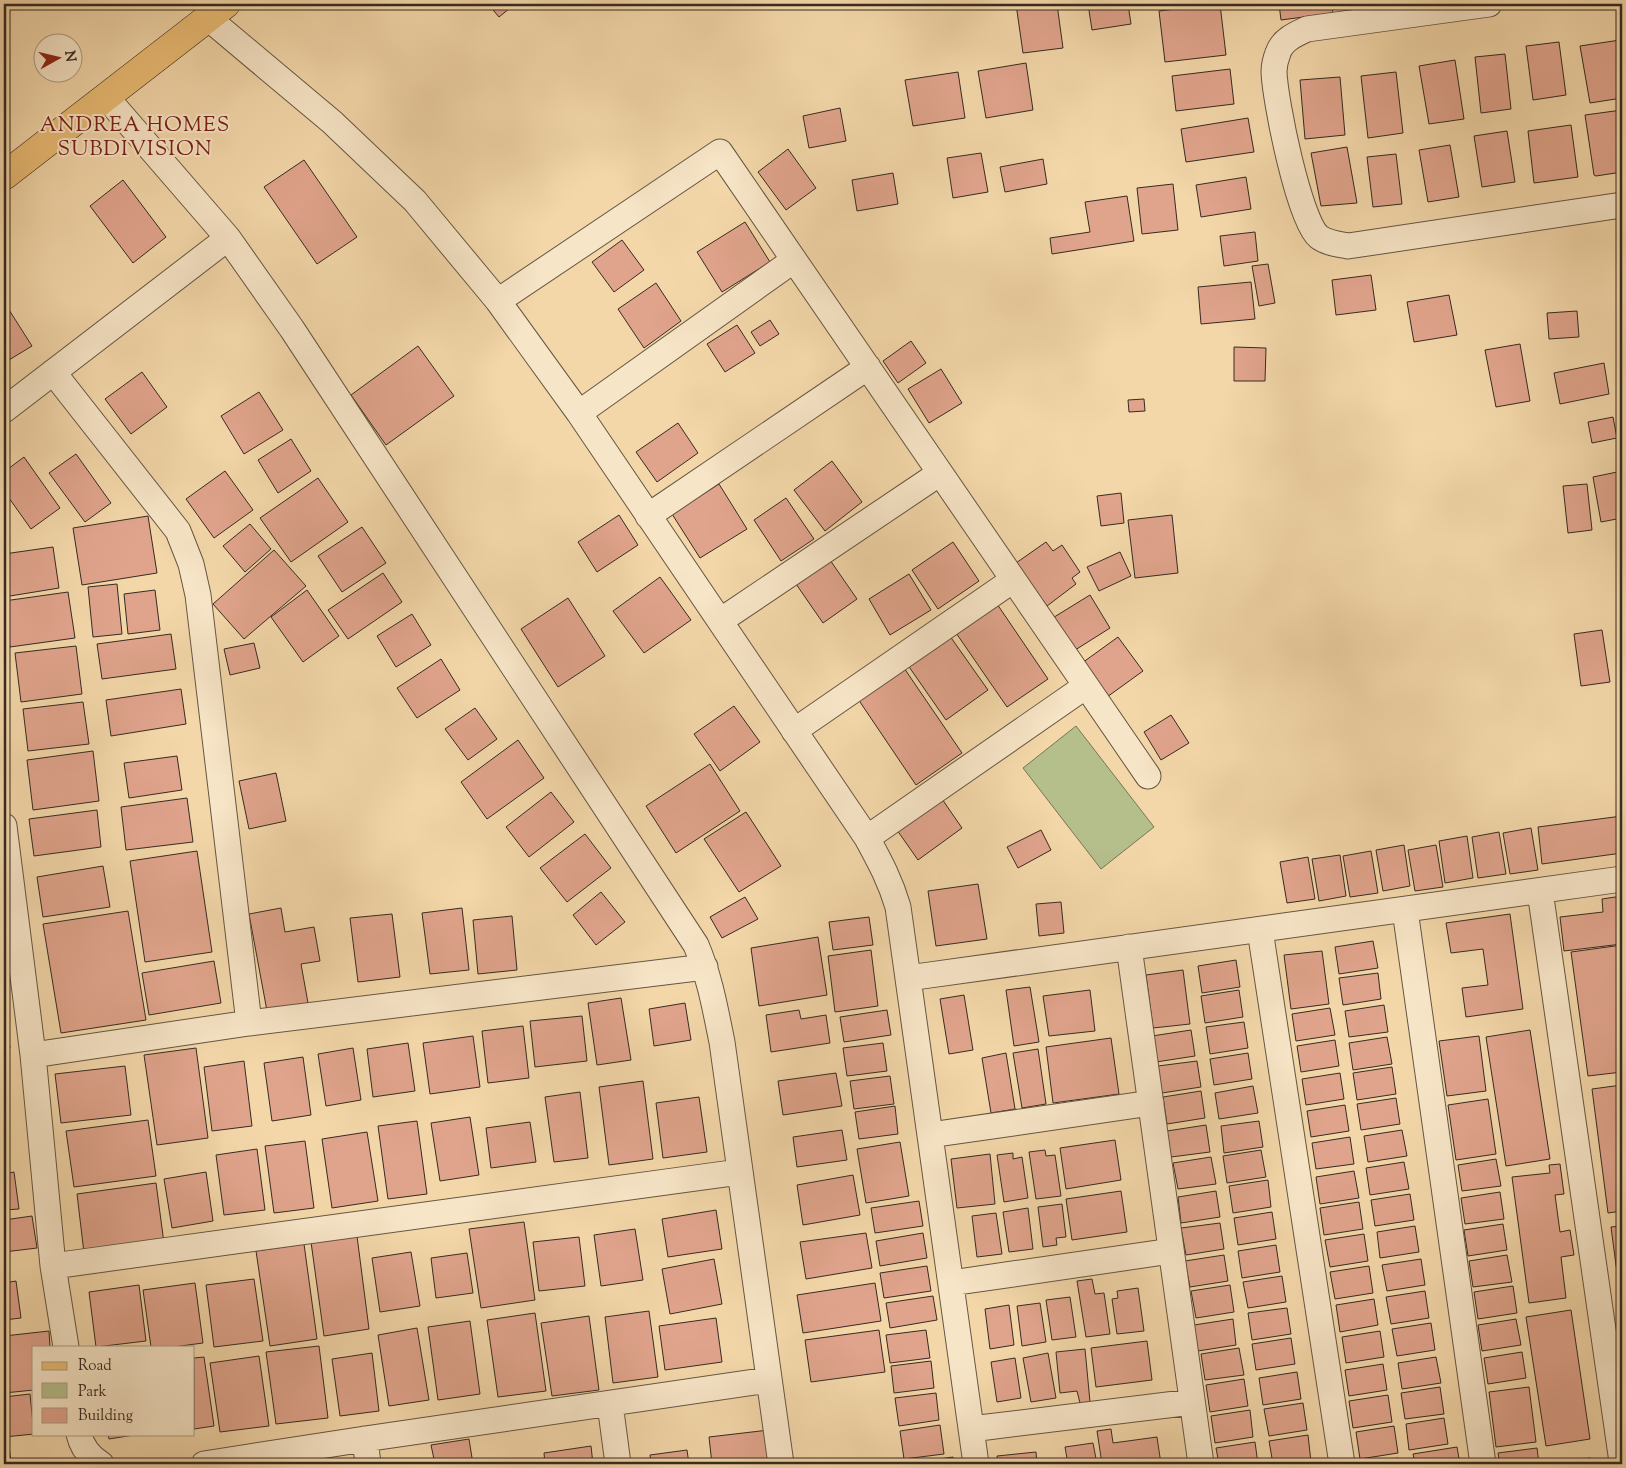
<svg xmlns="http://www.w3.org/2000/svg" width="1626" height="1468" viewBox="0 0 1626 1468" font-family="'Sorts Mill Goudy',serif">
<rect width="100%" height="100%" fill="#f3d7a9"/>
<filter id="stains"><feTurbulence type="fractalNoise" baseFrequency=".004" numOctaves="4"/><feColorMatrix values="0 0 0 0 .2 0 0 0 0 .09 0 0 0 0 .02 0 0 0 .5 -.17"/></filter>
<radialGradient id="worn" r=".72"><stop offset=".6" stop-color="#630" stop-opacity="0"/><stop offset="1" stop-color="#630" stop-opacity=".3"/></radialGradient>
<!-- green -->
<path fill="#b5bf8c" stroke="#767556" d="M1076,726L1154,827L1101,869L1023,768Z"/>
<!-- building -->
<path fill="#e0a48c" stroke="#362b20" d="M488,4H515L499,17Z
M1016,4H1057L1063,48L1023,53Z
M1088,4H1128L1131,24L1092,30Z
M1215,4H1220L1226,55L1165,62L1159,11Z
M1279,4H1332L1333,13L1281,20Z
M1620,40L1622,52V98L1590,103L1580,46Z
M1559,42L1566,95L1533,100L1526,46Z
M1505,54L1511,109L1481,113L1475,57Z
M1455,60L1464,119L1429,124L1419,66Z
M1026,63L1033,110L986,118L978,71Z
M1230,69L1234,104L1176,111L1172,76Z
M958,72L965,118L913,126L905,80Z
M1396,72L1403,133L1368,138L1361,76Z
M1340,77L1345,135L1305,139L1300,80Z
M840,108L846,141L809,148L803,116Z
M1622,110V172L1596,176L1594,175L1585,115Z
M1248,118L1254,152L1186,162L1181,129Z
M1571,125L1578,177L1534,183L1528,131Z
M1507,131L1515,182L1482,187L1474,136Z
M1450,145L1459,197L1428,202L1419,150Z
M1347,147L1357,203L1321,206L1311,153Z
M788,149L816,188L786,210L758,172Z
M981,153L988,192L953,198L947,158Z
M1396,154L1402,204L1373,207L1367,157Z
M1043,159L1047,184L1005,192L1000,167Z
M304,160L357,237L317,264L264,187Z
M893,173L898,204L857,211L852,180Z
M1246,177L1251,209L1201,217L1196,185Z
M123,180L166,237L133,263L90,206Z
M1173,184L1178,230L1142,234L1137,188Z
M1127,196L1134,241L1052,254L1050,238L1090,232L1085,202Z
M745,222L770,262L722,292L697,252Z
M1255,232L1258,261L1224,266L1220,236Z
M622,240L644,270L614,292L592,262Z
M1268,264L1275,303L1259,306L1252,266Z
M1371,275L1376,310L1336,315L1332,280Z
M1251,282L1255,319L1201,324L1198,287Z
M656,283L681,321L644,348L618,309Z
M1449,295L1457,335L1414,342L1407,302Z
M4,302L32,346L4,363Z
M1577,311L1579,337L1549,339L1547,313Z
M770,320L779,334L760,346L751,332Z
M737,325L755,353L725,372L707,344Z
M911,341L926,363L898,383L883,361Z
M1520,344L1530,401L1496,407L1485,350Z
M418,346L454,396L386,445L351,395Z
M1234,347L1266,348L1265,381H1234Z
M1604,363L1609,394L1560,404L1554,373Z
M941,369L962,403L929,423L908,389Z
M142,372L167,407L131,434L105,399Z
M259,392L283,430L244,454L221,416Z
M1144,399L1145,411L1129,412L1128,400Z
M1613,417L1617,438L1592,443L1588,422Z
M678,423L698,453L657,482L636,452Z
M291,439L311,471L278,493L258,460Z
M76,454L111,503L85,522L49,473Z
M24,457L60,508L31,529L4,491V472Z
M832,461L862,502L825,531L794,490Z
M225,471L253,510L214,538L186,499Z
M1622,471V518L1601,522L1593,477Z
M318,478L348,522L291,562L260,518Z
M719,484L747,529L700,558L672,514Z
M1587,484L1592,530L1568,533L1563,486Z
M1121,493L1124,523L1101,526L1097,496Z
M786,498L814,539L781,561L754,520Z
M619,515L638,545L597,572L578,542Z
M1172,515L1178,573L1135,578L1128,520Z
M148,516L157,573L82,585L73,528Z
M250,524L271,549L245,572L223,546Z
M362,527L386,563L342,592L318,556Z
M953,542L979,581L938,609L912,570Z
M1046,542L1053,551L1062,545L1080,572L1072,578L1076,584L1047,606L1042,599L1041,600L1016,563Z
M53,547L59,588L4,597V554Z
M274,550L306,586L244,639L213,604Z
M1120,552L1131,576L1099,591L1087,567Z
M830,560L857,599L823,623L796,584Z
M383,573L402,602L348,639L328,610Z
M909,574L931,610L890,635L869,599Z
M660,577L691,620L644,653L613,611Z
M117,584L122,634L93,637L88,587Z
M155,590L160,630L128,634L124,594Z
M307,590L339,636L303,662L271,617Z
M68,592L75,638L10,647L4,601Z
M1090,595L1110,628L1072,652L1051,619Z
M568,598L605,656L558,687L521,629Z
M995,601L1048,679L1007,707L954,630Z
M412,614L431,645L396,667L377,636Z
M1602,630L1610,682L1581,686L1574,634Z
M947,632L988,690L946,720L905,661Z
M171,634L176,669L102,679L97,644Z
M1118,637L1143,671L1107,697L1082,663Z
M254,643L260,668L230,675L224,649Z
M76,646L82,694L21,702L15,653Z
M441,659L460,690L417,718L397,688Z
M904,668L962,753L916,785L858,699Z
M181,689L186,724L111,736L106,700Z
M83,702L89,744L28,751L23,709Z
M734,706L760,742L720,771L694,734Z
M475,708L497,739L468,760L445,729Z
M1171,715L1189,743L1161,760L1144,732Z
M518,740L544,778L487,819L461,782Z
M93,751L99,801L33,810L27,760Z
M177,756L182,790L129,798L124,763Z
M710,764L740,811L676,853L646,806Z
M276,773L286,821L249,829L239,781Z
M551,792L574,822L529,857L506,827Z
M187,798L193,842L126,850L121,807Z
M942,799L962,828L918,860L897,830Z
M97,810L101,847L34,856L29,819Z
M746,812L781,866L739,892L704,839Z
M1622,816V853L1542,864L1538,827Z
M1531,828L1538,870L1510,874L1503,833Z
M1041,830L1051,850L1018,868L1007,847Z
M1499,832L1506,874L1478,878L1472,837Z
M585,834L611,868L567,902L540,868Z
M1467,836L1473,878L1445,883L1439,841Z
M1404,845L1410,886L1383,891L1376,850Z
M1436,845L1443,887L1415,891L1408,850Z
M197,851L212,952L145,962L130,861Z
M1371,851L1378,893L1350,897L1343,856Z
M1340,855L1346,896L1319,901L1312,859Z
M1308,857L1315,899L1287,903L1280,862Z
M103,866L110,907L43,917L37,877Z
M978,884L987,939L936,946L928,891Z
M601,892L625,922L596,945L573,915Z
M1622,896V944L1564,951L1560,917L1603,912L1602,899Z
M745,897L758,919L722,938L710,917Z
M1061,902L1064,933L1039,936L1036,904Z
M281,908L285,932L314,927L320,961L301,964L308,1003L267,1011L249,914Z
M462,908L469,970L430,974L422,913Z
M128,911L146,1020L61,1033L43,924Z
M392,914L400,977L358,982L350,918Z
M1510,914L1523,1009L1466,1017L1462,988L1488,985L1483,949L1451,953L1446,923Z
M512,916L517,970L478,974L473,920Z
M869,917L873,945L833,950L829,922Z
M818,937L827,995L759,1006L751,948Z
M1373,941L1378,968L1339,974L1335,947Z
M1622,945V1072L1588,1076L1571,952Z
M871,950L878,1006L835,1012L828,956Z
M1322,951L1329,1004L1291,1009L1284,955Z
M1236,960L1240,987L1202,993L1198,966Z
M214,961L221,1003L149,1015L142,973Z
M1183,970L1190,1024L1153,1028L1146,975Z
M1378,973L1381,999L1343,1005L1339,978Z
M1030,987L1039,1042L1014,1046L1006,990Z
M1090,990L1095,1031L1049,1036L1043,996Z
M1239,990L1243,1017L1205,1023L1201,996Z
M964,995L973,1050L949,1054L940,999Z
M621,998L631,1060L597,1065L588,1003Z
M685,1003L691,1040L654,1046L649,1009Z
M4,1005L10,1048L4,1049Z
M1384,1005L1388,1032L1349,1037L1345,1011Z
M1330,1008L1335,1035L1296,1041L1292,1014Z
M799,1010L801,1019L826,1015L830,1043L771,1052L766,1015Z
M887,1010L891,1035L844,1042L840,1017Z
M582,1016L587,1061L535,1067L530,1021Z
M1244,1022L1248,1048L1210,1054L1206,1027Z
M523,1026L529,1078L488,1083L482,1031Z
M1191,1030L1195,1056L1156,1062L1152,1036Z
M1530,1030L1550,1159L1506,1166L1486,1037Z
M473,1036L480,1087L430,1094L423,1043Z
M1479,1036L1486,1091L1447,1096L1439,1041Z
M1387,1037L1392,1064L1353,1070L1349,1043Z
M1111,1038L1119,1094L1053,1103L1046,1047Z
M1335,1040L1339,1066L1301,1072L1297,1046Z
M408,1043L415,1091L373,1097L367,1049Z
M883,1043L887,1071L847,1076L843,1048Z
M196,1048L208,1138L157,1145L144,1055Z
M353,1048L361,1100L326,1106L318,1054Z
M1038,1049L1046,1104L1022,1108L1013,1053Z
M1006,1053L1015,1109L991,1113L982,1058Z
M1248,1053L1252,1079L1214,1085L1210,1059Z
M303,1057L311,1115L272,1121L264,1063Z
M244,1061L252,1126L212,1131L204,1067Z
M1197,1061L1201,1087L1162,1093L1158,1066Z
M125,1066L131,1115L61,1123L55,1074Z
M1392,1067L1396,1094L1357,1100L1353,1073Z
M836,1073L842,1106L783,1115L778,1081Z
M1340,1073L1344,1099L1306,1105L1302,1079Z
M890,1076L894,1104L854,1109L850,1081Z
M643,1081L653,1159L609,1165L599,1087Z
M1622,1085V1211L1608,1213L1592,1089Z
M1253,1086L1258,1113L1219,1119L1215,1093Z
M1201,1091L1205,1118L1167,1124L1163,1097Z
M580,1092L588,1158L554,1162L545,1097Z
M699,1097L707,1152L663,1158L656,1103Z
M1396,1098L1400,1124L1361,1130L1357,1104Z
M1488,1099L1496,1154L1456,1160L1448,1105Z
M1345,1105L1349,1131L1311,1137L1307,1111Z
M895,1106L898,1134L859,1139L855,1112Z
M470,1117L479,1175L440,1181L431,1123Z
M148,1120L156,1176L74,1187L66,1131Z
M417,1121L427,1194L388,1199L378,1126Z
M1259,1121L1263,1147L1224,1153L1221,1126Z
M530,1122L536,1162L491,1168L486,1128Z
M1206,1125L1210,1152L1171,1157L1167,1131Z
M842,1130L847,1160L797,1167L793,1137Z
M1402,1130L1407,1156L1368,1162L1364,1136Z
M367,1132L378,1201L332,1208L322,1139Z
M1350,1137L1354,1164L1316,1169L1312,1143Z
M1115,1140L1121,1180L1066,1189L1060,1148Z
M305,1141L314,1208L274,1213L265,1146Z
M900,1142L909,1196L866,1203L857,1149Z
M257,1149L265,1210L224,1215L216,1155Z
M1045,1150L1046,1156L1055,1155L1061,1196L1036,1199L1029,1152Z
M1261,1150L1266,1177L1227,1183L1223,1156Z
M1013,1153V1159L1022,1157L1028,1198L1004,1202L997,1155Z
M990,1154L995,1204L957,1208L951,1159Z
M1211,1157L1216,1184L1178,1189L1173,1163Z
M1496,1159L1501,1186L1462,1191L1458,1165Z
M1404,1162L1409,1189L1370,1195L1366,1168Z
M1560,1164L1564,1194L1555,1195L1560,1232L1570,1230L1574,1255L1561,1257L1566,1298L1529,1303L1512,1177L1550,1173L1549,1165Z
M1354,1171L1359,1198L1320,1204L1316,1177Z
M14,1172L19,1209L4,1210V1174Z
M206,1172L213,1221L172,1228L164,1179Z
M853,1175L860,1215L803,1225L797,1185Z
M1268,1180L1271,1207L1233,1213L1229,1186Z
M156,1183L164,1243L84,1253L77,1194Z
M1121,1191L1127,1232L1072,1240L1066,1199Z
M1216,1191L1220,1217L1181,1223L1178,1197Z
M1500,1192L1504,1219L1465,1224L1461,1198Z
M1410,1194L1414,1220L1375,1226L1371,1200Z
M919,1201L923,1226L875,1233L871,1208Z
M1359,1202L1363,1229L1324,1235L1320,1208Z
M1062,1204L1066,1237L1056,1238L1057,1245L1043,1247L1038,1207Z
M1028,1208L1033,1249L1009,1252L1003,1212Z
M716,1210L722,1249L668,1257L662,1219Z
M1272,1212L1276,1239L1238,1245L1234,1218Z
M996,1213L1002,1254L977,1257L972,1216Z
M32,1216L37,1248L4,1252V1220Z
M524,1222L535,1300L481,1308L469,1229Z
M1220,1223L1224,1249L1186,1255L1181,1228Z
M1503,1224L1507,1250L1468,1256L1464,1230Z
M1415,1226L1419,1252L1380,1258L1377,1232Z
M1622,1226V1311L1611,1227Z
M635,1229L643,1280L601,1286L594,1235Z
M866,1233L872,1268L806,1279L800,1242Z
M923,1233L927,1258L880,1266L876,1241Z
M1364,1234L1368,1261L1330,1267L1325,1240Z
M357,1236L369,1329L324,1336L311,1242Z
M579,1237L585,1286L539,1291L533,1242Z
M304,1244L317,1339L270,1346L256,1251Z
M1276,1245L1280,1272L1242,1278L1238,1251Z
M411,1252L420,1306L380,1312L372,1258Z
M467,1253L473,1293L436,1298L431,1258Z
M1224,1255L1228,1281L1190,1287L1185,1261Z
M1507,1255L1512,1282L1473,1287L1469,1261Z
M714,1259L722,1304L670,1314L662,1269Z
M1421,1259L1425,1285L1387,1291L1382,1265Z
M927,1266L931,1291L884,1298L880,1273Z
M1369,1266L1373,1293L1335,1299L1330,1272Z
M1282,1276L1286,1302L1248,1308L1243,1282Z
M254,1279L263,1341L214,1347L206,1285Z
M1092,1279L1095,1294L1104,1293L1110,1334L1086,1337L1077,1281Z
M16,1281L21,1318L4,1320V1283Z
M195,1283L203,1343L173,1347H151L143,1290Z
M875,1283L881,1321L803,1333L797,1295Z
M139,1285L146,1341L96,1347L89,1292Z
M1230,1285L1234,1312L1196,1318L1191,1291Z
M1513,1286L1517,1313L1478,1319L1474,1292Z
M1138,1288L1144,1331L1117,1334L1112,1299L1118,1298L1117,1291Z
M1425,1291L1429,1318L1391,1324L1386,1297Z
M933,1296L937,1320L890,1328L886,1303Z
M1070,1297L1076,1337L1052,1340L1046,1300Z
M1374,1299L1378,1325L1340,1332L1336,1305Z
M1040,1303L1046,1342L1022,1346L1017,1306Z
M1009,1305L1014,1345L990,1349L985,1309Z
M1287,1308L1291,1334L1252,1340L1248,1313Z
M1571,1310L1590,1439L1546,1446L1526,1317Z
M649,1311L658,1377L613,1383L605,1317Z
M535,1313L546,1391L498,1397L487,1320Z
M589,1316L599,1390L552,1396L541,1323Z
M716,1318L722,1362L665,1370L659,1326Z
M1233,1319L1236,1345L1198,1351L1194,1325Z
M1516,1319L1521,1345L1482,1351L1478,1325Z
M470,1321L480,1394L438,1400L428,1327Z
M1431,1323L1435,1350L1397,1356L1392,1329Z
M417,1328L429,1400L389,1406L378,1335Z
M879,1330L885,1372L811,1382L805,1340Z
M926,1330L930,1358L890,1363L886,1335Z
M49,1331L50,1347H34V1390L4,1393V1336Z
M1380,1331L1384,1357L1346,1363L1342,1337Z
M1291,1338L1295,1364L1256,1370L1252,1344Z
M1147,1341L1152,1380L1096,1387L1091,1348Z
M319,1346L328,1418L276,1424L266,1352Z
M1239,1348L1244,1375L1205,1380L1201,1354Z
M1085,1349L1090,1402L1080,1403L1077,1391L1060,1393L1056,1352Z
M1522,1352L1526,1378L1488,1384L1484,1358Z
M372,1353L379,1411L340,1416L332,1359Z
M1048,1353L1056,1398L1031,1402L1023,1358Z
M259,1356L269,1426L220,1432L210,1363Z
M204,1357L214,1426L194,1429V1358Z
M1436,1357L1441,1383L1402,1389L1398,1363Z
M1015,1358L1021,1398L997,1402L991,1362Z
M931,1361L934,1388L894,1393L891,1366Z
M1383,1364L1387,1390L1349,1396L1345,1370Z
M1297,1372L1301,1399L1263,1405L1259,1378Z
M1244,1379L1248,1406L1210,1412L1206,1385Z
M1440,1387L1444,1414L1405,1419L1401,1393Z
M1529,1387L1536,1442L1496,1447L1489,1392Z
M936,1393L939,1420L899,1426L895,1398Z
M30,1394L34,1434L4,1437V1397Z
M1388,1395L1392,1422L1353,1428L1349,1401Z
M1303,1403L1307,1430L1269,1436L1264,1409Z
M1250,1410L1253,1437L1215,1443L1211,1416Z
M1444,1418L1448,1444L1409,1450L1406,1424Z
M940,1425L944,1454L904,1459L900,1431Z
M1394,1426L1398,1453L1360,1459L1356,1432Z
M1111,1429L1113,1443L1157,1437L1161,1464H1102L1097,1431Z
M769,1430L773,1464H712L709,1437Z
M108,1434H140L109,1439Z
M1308,1435L1311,1462L1297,1464H1273L1269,1441Z
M469,1439L473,1464H435L431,1445Z
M1255,1442L1258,1464H1219L1216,1448Z
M1093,1443L1097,1464H1068L1065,1447Z
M9,1446L11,1464H4V1447Z
M591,1446L593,1464H545L544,1453Z
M1457,1447L1460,1464H1415L1413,1454Z
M1537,1448L1539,1464H1500L1498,1453Z
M687,1450L689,1464H651L650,1455Z
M1036,1452L1037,1464H998L997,1456Z
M953,1457L954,1464H905Z
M1398,1458L1399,1464H1359Z
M1590,1458L1591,1464H1552V1463Z
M352,1459V1464H317Z"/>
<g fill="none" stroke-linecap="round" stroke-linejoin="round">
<!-- minor casing -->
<g stroke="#655642" stroke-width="27">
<path id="minor" d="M1489,4L1307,29C1296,34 1282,40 1278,53C1276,58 1274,66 1274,72C1275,100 1299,221 1319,237C1327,243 1338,244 1348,246L1622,205
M208,18L332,122L415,201L498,301L579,413L867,838C880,862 890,880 898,907L976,1464
M106,97L228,238L292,329L696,945C710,978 715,1008 722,1042L781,1464
M498,301L720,152L1148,776
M53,372L178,531L191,564L198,595L249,1023
M4,410L228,238
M579,413L794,260
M648,516L868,367
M720,621L940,473
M794,731L1013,580
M4,826L33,1055L53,1266L66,1347
M867,838L1086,686
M1540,891L1622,1462
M1405,910L1483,1464
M1260,930L1342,1464
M1129,947L1201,1464
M908,978L1622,879
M33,1055L249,1023L705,967
M930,1135L1151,1103
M53,1266L739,1172
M951,1283L1171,1251
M610,1404L618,1464
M971,1429L1192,1402
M79,1434C82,1448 90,1457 101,1464
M365,1439L368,1464
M204,1464L365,1439L769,1380"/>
</g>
<!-- primary casing -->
<g stroke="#362b20" stroke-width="29">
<path id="primary" d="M4,176L226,4"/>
</g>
<!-- minor -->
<use href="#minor" stroke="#f7e5c7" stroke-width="25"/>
<!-- primary -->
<use href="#primary" stroke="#eabc74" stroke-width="28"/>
</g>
<g text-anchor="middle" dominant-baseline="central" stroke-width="4" stroke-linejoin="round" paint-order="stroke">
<!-- neighbourhood labels -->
<g font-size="21" letter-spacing="1" fill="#7a1f14" stroke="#f7e5c7">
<text x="135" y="126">ANDREA HOMES<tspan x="135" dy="24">SUBDIVISION</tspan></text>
</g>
</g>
<!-- margin -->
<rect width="1626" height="1468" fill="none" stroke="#f3d7a9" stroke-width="20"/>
<rect x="5" y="5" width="1616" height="1458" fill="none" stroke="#362b20" stroke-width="2.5"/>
<rect x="10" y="10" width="1606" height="1448" fill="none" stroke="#362b20"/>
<!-- legend -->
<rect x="32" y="1346" width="162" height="90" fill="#f7e5c7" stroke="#aa9b84"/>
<rect x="42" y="1362" width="25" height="8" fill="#eabc74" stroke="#aa9b84"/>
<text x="78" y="1370" font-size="15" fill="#362b20">Road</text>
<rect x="42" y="1383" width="25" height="15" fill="#b5bf8c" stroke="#aa9b84"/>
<text x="78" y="1396" font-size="15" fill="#362b20">Park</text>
<rect x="42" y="1408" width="25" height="15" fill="#e0a48c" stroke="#aa9b84"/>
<text x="78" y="1420" font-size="15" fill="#362b20">Building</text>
<!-- north arrow -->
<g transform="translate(58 58) rotate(82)"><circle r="24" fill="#f7e5c7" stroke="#aa9b84"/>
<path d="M0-4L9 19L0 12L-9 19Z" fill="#8f2418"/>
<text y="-8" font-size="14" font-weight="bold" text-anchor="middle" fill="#362b20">N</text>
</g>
<rect width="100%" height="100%" filter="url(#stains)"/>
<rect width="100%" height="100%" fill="url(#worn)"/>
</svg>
